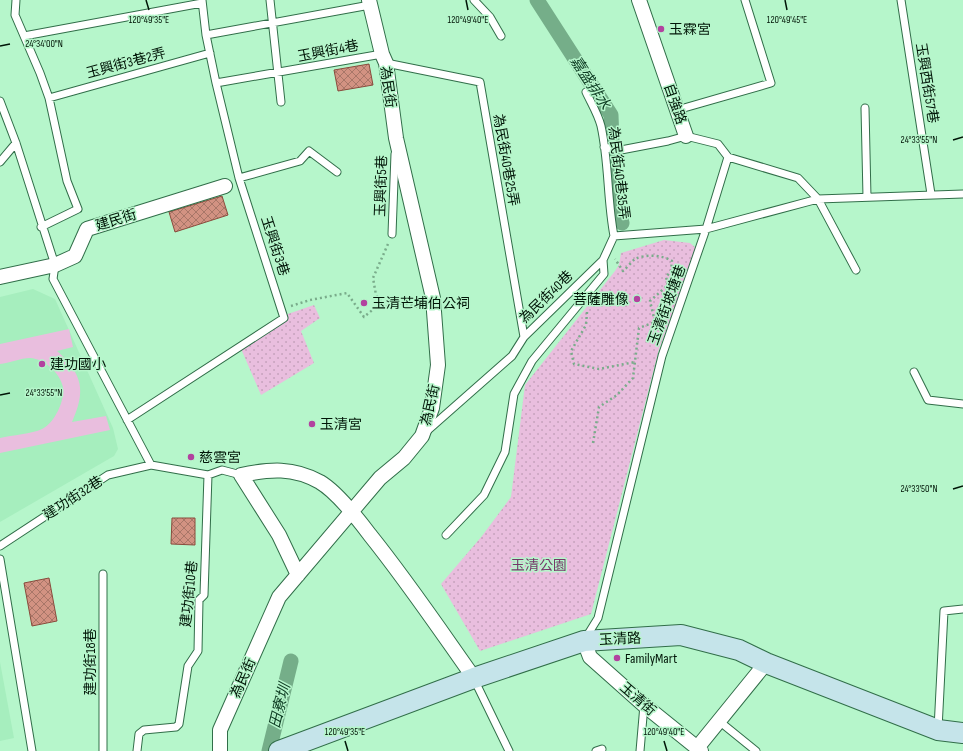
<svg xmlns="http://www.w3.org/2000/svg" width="963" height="751" viewBox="0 0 963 751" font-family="'Sofia Sans Condensed','Noto Sans TC',sans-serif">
<defs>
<pattern id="park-dots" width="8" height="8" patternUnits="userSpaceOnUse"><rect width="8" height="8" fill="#e9bede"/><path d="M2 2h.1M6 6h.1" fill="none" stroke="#c6a2bd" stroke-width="1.8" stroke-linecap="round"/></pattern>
<pattern id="building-cross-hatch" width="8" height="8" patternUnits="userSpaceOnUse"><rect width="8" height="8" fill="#d29282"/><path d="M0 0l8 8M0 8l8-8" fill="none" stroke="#a87668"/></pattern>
</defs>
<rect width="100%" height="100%" fill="#b6f6cb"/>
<!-- built -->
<path fill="#a6eebe" d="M33,289L55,299L113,428L118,449L114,456L0,522V297Z
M0,662L14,738L0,741Z"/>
<!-- park -->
<path fill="url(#park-dots)" d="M664,240L690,243L697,249L659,349L591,614L480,651L441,584L482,536L511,497L525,385L615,271L619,265L621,253Z
M314,305L320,318L301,331L314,363L261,395L239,344L282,316Z"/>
<!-- pitch -->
<path fill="#e9bede" d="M69,329L73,347L57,351C83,374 86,391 72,422L106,416L110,430L0,453V438C12,435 32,434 42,429C55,423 65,400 63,387C60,373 45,359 30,358C21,358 9,363 0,364V344Z"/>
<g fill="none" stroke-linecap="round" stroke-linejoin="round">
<!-- canal -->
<path stroke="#75ae89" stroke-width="15" d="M537,0L611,115L614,195L622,223
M269,751L291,661"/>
</g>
<!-- building -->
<path fill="url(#building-cross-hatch)" stroke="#894c3d" d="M369,64L373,85L338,91L334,70Z
M222,196L228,215L175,232L169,212Z
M172,518H195V545L171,544Z
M49,578L57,621L32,626L24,583Z"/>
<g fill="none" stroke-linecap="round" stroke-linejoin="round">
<!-- lane casing -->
<g stroke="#316e49" stroke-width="9">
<path id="lane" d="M16,0L15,15L40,73L49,98L67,181L78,209L41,227
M270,0L281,102
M474,0L490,17L501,36
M901,0L931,194
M206,35L370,5
M24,36L202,3
M386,63L480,82L524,337
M216,83L382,54
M586,92C591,103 598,114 601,126C609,162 607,199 614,236
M49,98L210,53
M0,101L16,143L55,265L53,279L151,465
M865,108L867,197
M677,110L771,83L745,0
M728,157L798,178L818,199L856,270
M0,162L16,143
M239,178L300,161L309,151L337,172
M392,234L395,154
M914,372L928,400L963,404
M127,420L284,318L239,178L216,83L206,35L202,0
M428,430L512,356L524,337L603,260L614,236L706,229L728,157L718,144L686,136L668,141L621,150L604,147
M446,535L484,495L505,452L514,394L532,361L604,274L603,260
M0,546L108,475L151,465L208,475L222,470L241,475
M0,559L32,751
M585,639L598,618L662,356L706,229L818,199L963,194
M474,679L509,751
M719,721L756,751
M938,729L944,611L963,609
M103,751V574
M137,751L139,734L144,730L176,727L179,724L188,666L198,651L199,600L204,595L208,475
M596,751L602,749
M640,751L644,705"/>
</g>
<!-- street casing -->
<g stroke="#316e49" stroke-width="16">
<path id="street" d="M639,0L686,136
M0,277L55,265L75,256L87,229L225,186
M298,575L279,535L241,475C270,469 293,467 320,482C337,492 358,519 370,535C407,581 440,630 474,678
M584,641L590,657L644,705L701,751
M697,748L766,663
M220,751V730L279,597L380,478L404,458L422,436L432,408L438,365L433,298L396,138L386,63L382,54L369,0"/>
</g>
<!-- secondary casing -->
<g stroke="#316e49" stroke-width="22">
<path id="secondary" d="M279,751L474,678L584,641L681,635L739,650L766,663L938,730L963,733"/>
</g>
<!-- path -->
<path stroke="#7aac8b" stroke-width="2.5" stroke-dasharray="2 3" stroke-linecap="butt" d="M388,244L373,278L376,295L386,307C395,303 411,302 419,308
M291,306L310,300L347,293L364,317L382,302
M587,312L586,325L571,351L574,364L599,369L635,362
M593,443L599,407L617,395L633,378L639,328L655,322L650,301L668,285L666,277L671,271L672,261C663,255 645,254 635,259C631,262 627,268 623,271L615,259"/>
<!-- lane -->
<use href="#lane" stroke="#fff" stroke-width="7"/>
<!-- street -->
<use href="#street" stroke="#fff" stroke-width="14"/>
<!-- secondary -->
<use href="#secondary" stroke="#c5e4ea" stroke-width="20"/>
</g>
<!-- ticks -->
<path fill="none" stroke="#001507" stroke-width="1.5" d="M146,0L149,10M466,0L468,10M785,0L787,10M0,46L10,44M953,140L963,137M0,395L10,393M953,489L963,486M345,741L348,751M664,741L667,751"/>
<!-- markers -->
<g fill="#b2429f" stroke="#b6f6cb" stroke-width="1.5">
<circle cx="661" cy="29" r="4"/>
<circle cx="637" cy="299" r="4"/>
<circle cx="364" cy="303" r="4"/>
<circle cx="42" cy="364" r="4"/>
<circle cx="312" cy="424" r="4"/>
<circle cx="191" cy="457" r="4"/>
<circle cx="617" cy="658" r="4"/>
</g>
<g text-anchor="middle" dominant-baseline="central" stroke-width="3" stroke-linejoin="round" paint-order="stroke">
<!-- poi labels -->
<g font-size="14" fill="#001507" stroke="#b6f6cb" text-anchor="start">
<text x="669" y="29">玉霖宮</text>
<text x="629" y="299" text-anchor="end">菩薩雕像</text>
<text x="372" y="303">玉清芒埔伯公祠</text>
<text x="50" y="364">建功國小</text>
<text x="320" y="424">玉清宮</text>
<text x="199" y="457">慈雲宮</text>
<text x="625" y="658">FamilyMart</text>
</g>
<!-- street labels -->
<g font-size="14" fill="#001507" stroke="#b6f6cb">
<text transform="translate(328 51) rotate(-11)">玉興街4巷</text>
<text transform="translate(126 63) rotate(-15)">玉興街3巷2弄</text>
<text transform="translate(927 83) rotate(81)">玉興西街57巷</text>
<text transform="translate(388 87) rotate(82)">為民街</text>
<text transform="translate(675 104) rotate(71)">自強路</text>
<text transform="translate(506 160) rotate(80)">為民街40巷25弄</text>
<text transform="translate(619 173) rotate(83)">為民街40巷35弄</text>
<text transform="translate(381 186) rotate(-88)">玉興街5巷</text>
<text transform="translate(116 220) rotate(-17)">建民街</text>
<text transform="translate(275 246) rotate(72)">玉興街3巷</text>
<text transform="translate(546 297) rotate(-44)">為民街40巷</text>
<text transform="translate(667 305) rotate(-70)">玉清街坡塘巷</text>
<text transform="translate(430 405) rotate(-77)">為民街</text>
<text transform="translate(73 498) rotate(-33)">建功街32巷</text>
<text transform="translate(189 594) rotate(-84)">建功街10巷</text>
<text transform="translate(620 639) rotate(-3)">玉清路</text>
<text transform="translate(90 662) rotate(-90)">建功街18巷</text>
<text transform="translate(243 678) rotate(-66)">為民街</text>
<text transform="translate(638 699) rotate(41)">玉清街</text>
</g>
<!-- park labels -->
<g font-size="14" fill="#76376a" stroke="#b6f6cb">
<text x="539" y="565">玉清公園</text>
</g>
<!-- water labels -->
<g font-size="15" font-style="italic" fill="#0c3a21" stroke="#b6f6cb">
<text transform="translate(590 83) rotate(57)">嘉盛排水</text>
<text transform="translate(280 706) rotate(-76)">田寮圳</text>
</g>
</g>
<g font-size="10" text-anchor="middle" fill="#001507" stroke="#b6f6cb" stroke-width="3" stroke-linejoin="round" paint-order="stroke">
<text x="787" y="23">120°49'45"E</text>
<text x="149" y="23">120°49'35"E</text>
<text x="468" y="23">120°49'40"E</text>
<text x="44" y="47">24°34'00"N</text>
<text x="919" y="143">24°33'55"N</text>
<text x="44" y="396">24°33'55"N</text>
<text x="919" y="492">24°33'50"N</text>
<text x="345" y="735">120°49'35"E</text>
<text x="664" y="735">120°49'40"E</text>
</g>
</svg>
